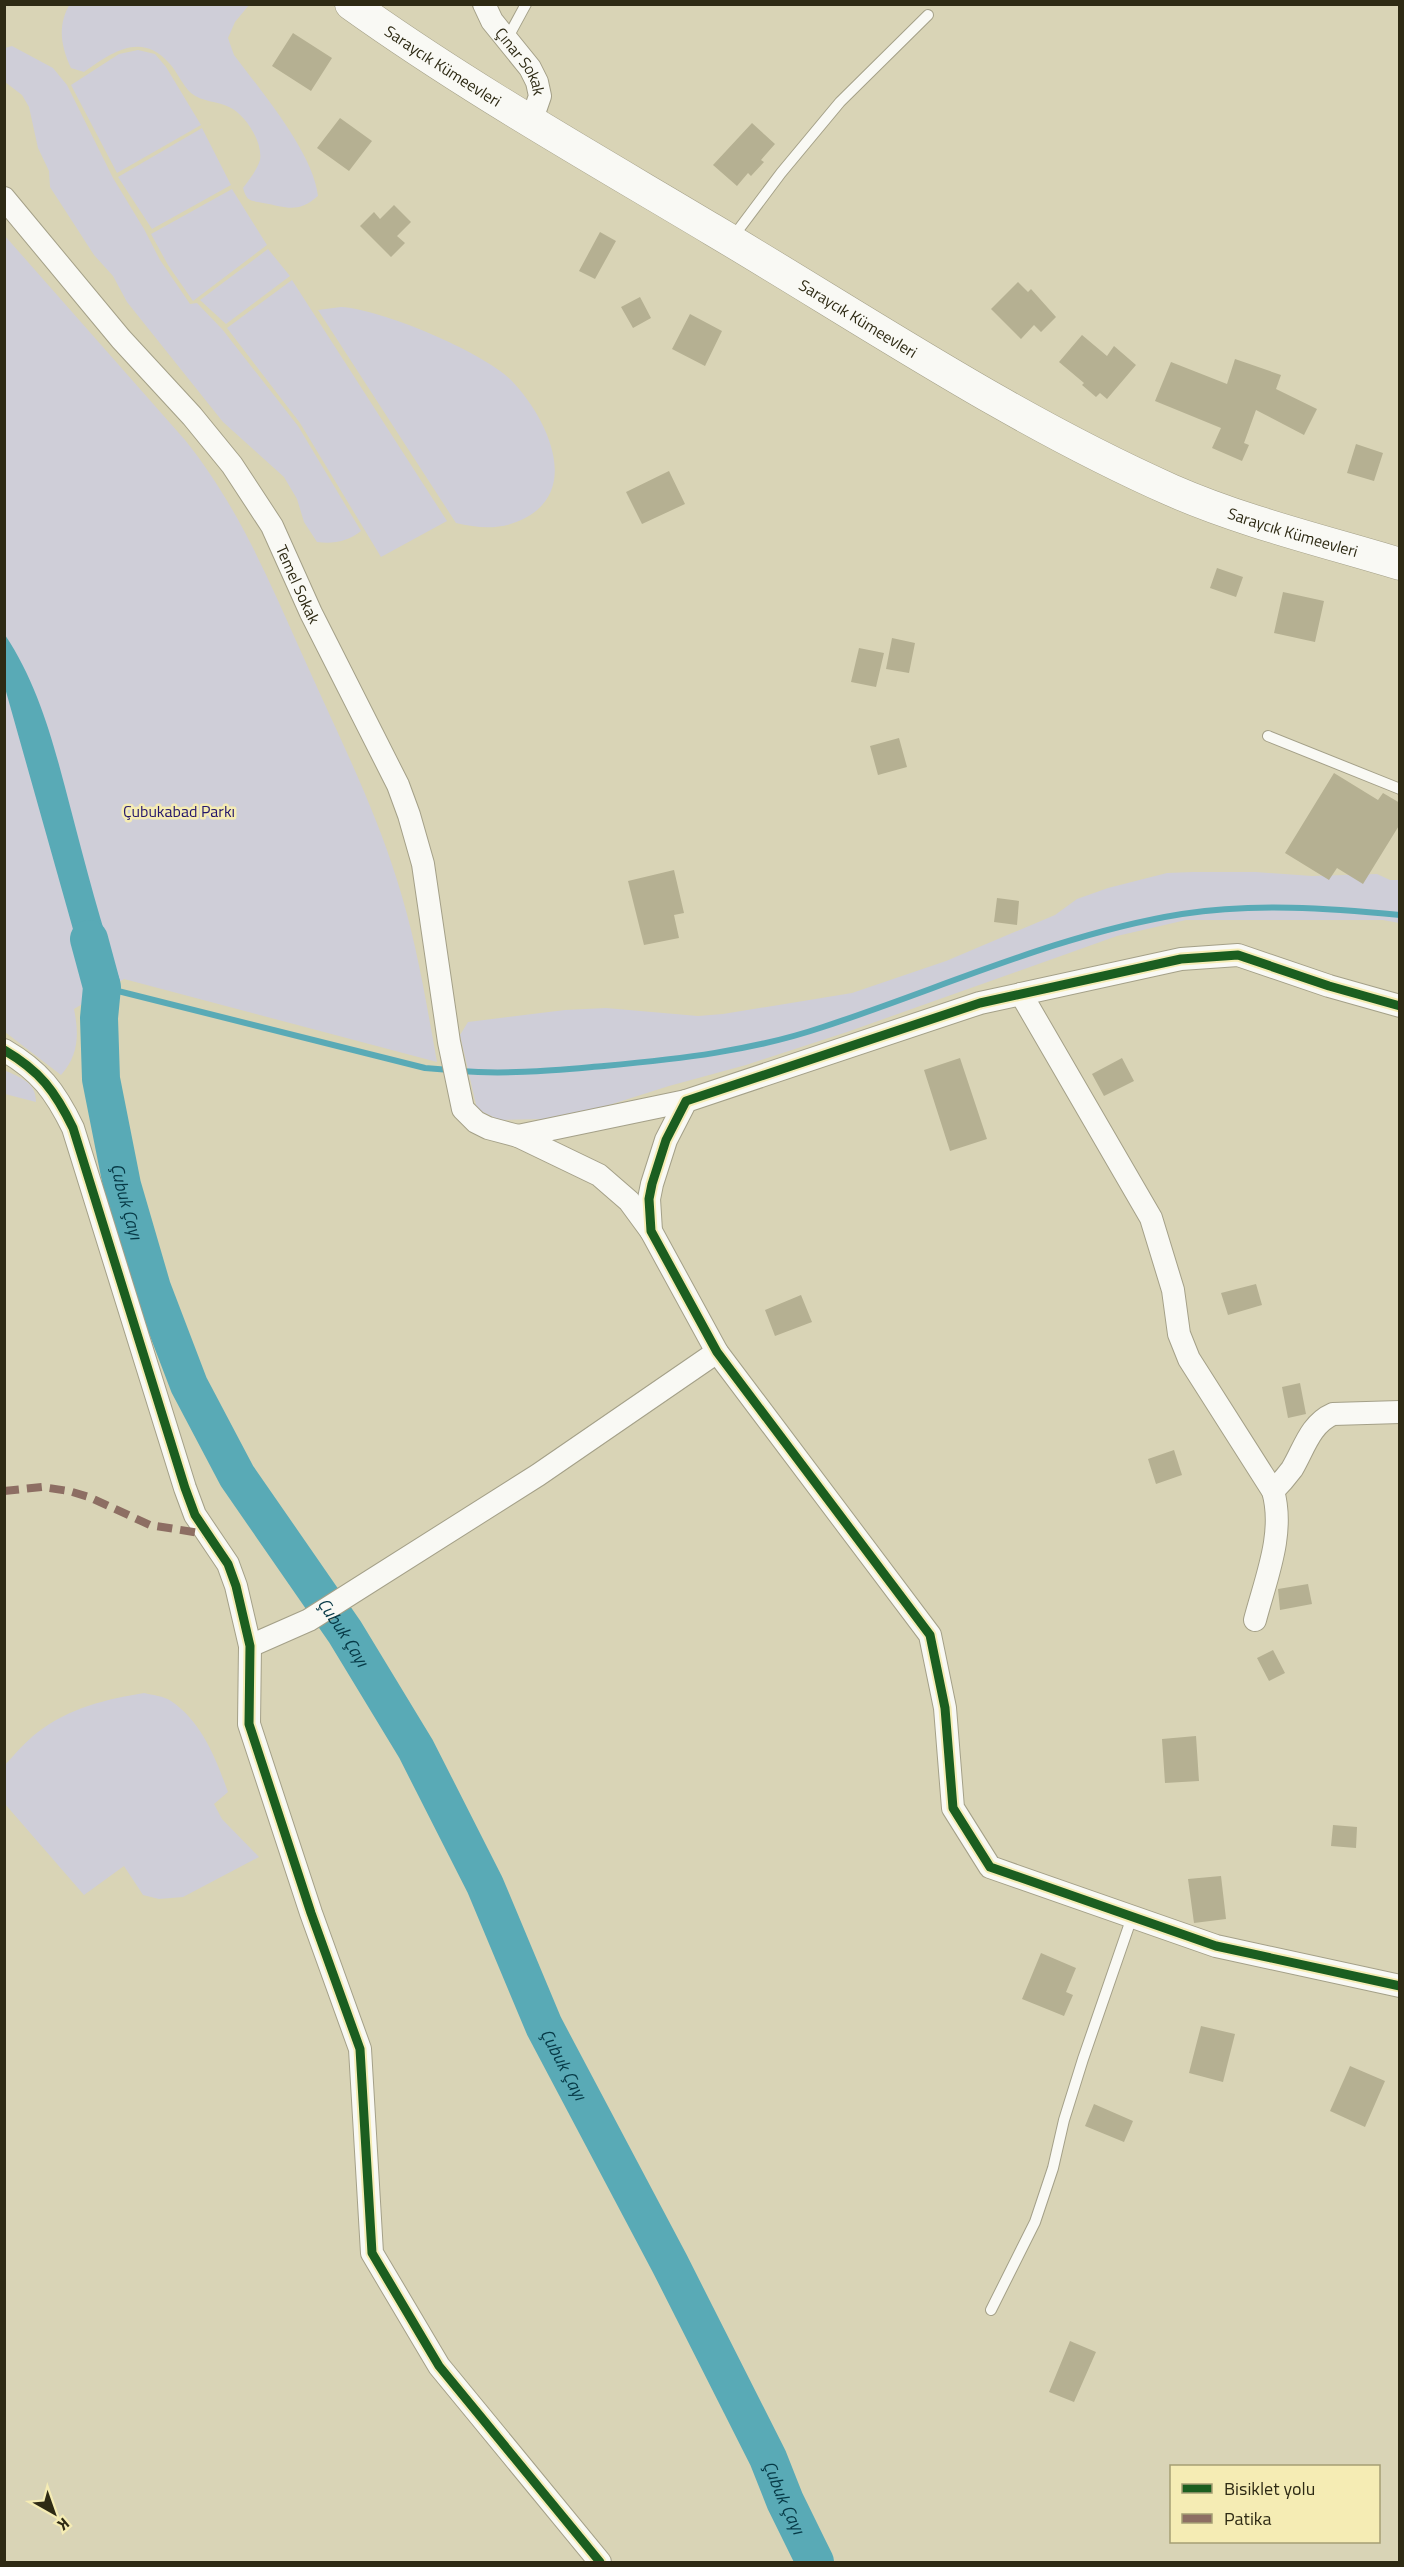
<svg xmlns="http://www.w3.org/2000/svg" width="1404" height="2567" viewBox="0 0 1404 2567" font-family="'Titillium Web',sans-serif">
<rect width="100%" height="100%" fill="#d9d4b6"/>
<!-- green -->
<path fill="#cfced8" d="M70,4L249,5L235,22L228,38L234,55C261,91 313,152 318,196C297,214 287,207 263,203C250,200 247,202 243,188C249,180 257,170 260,160C263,142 245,114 229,107C217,101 202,102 191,93C182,85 177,71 169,63C141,31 111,53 84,72L71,68C61,47 57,25 70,4Z
M12,46L53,68L67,85L113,178L144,229L160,260L190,304L197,303L222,329L298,426L361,531C347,542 333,544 317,542L304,522L297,499L284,477L223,422L127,302L113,276L94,255L50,187L49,171L38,148L29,107L22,95L5,82V48Z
M138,50L155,54L166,67L201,125L117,173L71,85L119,54Z
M202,128L231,185L152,229L118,177Z
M232,189L267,245L193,301L168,265L151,234Z
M5,236L185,440C238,506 268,578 302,654C334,726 374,805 397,880C416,939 426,1001 437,1062L124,979L74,1009C79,1034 79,1055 61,1075L5,1032Z
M268,249L290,276L226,324L200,300Z
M292,280L447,521L381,557L300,423L227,328Z
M341,307C381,309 483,352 511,380C544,414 582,486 527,517C504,530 481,529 456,523L318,310Z
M1193,872H1256L1312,876L1377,874L1390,880H1399V923L1383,920H1186L1117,936L847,1032L746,1065L669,1086L606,1106L543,1119L499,1120L477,1109L460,1035L468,1022L565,1010L606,1008L698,1016L723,1014L852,993L946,961L1055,915L1077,899L1108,888L1167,873Z
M4,1070C21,1078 36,1082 36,1102L5,1094Z
M144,1693C152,1695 164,1696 171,1701C202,1722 216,1759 228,1792L214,1804L222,1819L259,1857L183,1897L159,1899L143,1895L124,1866L84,1895L5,1804V1765C15,1754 26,1741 38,1732C69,1708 107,1699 144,1693Z"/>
<!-- water -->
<path fill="#59aab6" d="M5,635C40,687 55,749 71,810C86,867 101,925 120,981L91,993L5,688Z"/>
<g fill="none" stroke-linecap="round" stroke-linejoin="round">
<!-- stream -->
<path stroke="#59aab6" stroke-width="6" d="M102,987L425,1068L450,1070
M460,1071C508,1075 556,1070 604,1066C679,1059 752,1051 823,1027C942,988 1058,934 1182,914C1253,903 1329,908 1400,915"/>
<!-- river -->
<path stroke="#59aab6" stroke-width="38" id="s1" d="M89,939L102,987L99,1018L101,1079L122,1185L152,1288L189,1385L237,1476L345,1632L416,1749L485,1885L544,2026L670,2264L768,2458L785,2501L815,2562"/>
</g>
<!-- building -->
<path fill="#b5b092" d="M293,33L332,58L311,91L272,66Z
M340,118L372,141L349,171L317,148Z
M752,123L775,144L761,160L764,162L751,176L748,173L737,186L713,165Z
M394,205L411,222L397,236L405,243L391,257L360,226L374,212L380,219Z
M600,232L616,241L595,279L579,271Z
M1018,282L1028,292L1031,289L1056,317L1041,332L1034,325L1021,339L991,309Z
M640,297L651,318L633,328L621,307Z
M690,314L722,331L705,366L672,349Z
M1082,335L1107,356L1114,346L1136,365L1107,399L1100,393L1096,397L1082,385L1084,383L1059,362Z
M1235,359L1281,375L1276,389L1317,409L1304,435L1256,410L1244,443L1249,445L1242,461L1212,448L1221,428L1155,401L1171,362L1227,384Z
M1356,444L1383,453L1374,481L1347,473Z
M669,471L685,504L642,524L626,492Z
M1217,568L1243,577L1236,597L1210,588Z
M1283,592L1324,601L1315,642L1274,633Z
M892,638L915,643L909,673L886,669Z
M859,648L884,653L876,687L851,682Z
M899,738L907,767L878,775L870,746Z
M1334,773L1378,800L1383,793L1400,803V824L1363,884L1337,868L1329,880L1285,853Z
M674,870L684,913L674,915L679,938L644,945L628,881Z
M997,898L1019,901L1017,925L994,922Z
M960,1058L987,1139L950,1151L924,1070Z
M1122,1058L1134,1081L1104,1096L1092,1074Z
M1256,1284L1262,1305L1228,1315L1221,1293Z
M801,1295L812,1322L775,1336L765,1310Z
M1300,1383L1306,1414L1288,1418L1282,1387Z
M1174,1450L1182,1475L1156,1484L1148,1459Z
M1308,1584L1312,1604L1280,1610L1278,1589Z
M1273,1650L1285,1673L1269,1681L1257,1658Z
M1196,1736L1199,1781L1165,1783L1162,1739Z
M1333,1825L1357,1827L1356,1848L1331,1846Z
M1221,1876L1226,1919L1194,1923L1188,1879Z
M1041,1953L1076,1968L1066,1992L1073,1995L1064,2016L1022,1999Z
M1201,2026L1235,2034L1223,2082L1189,2073Z
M1350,2066L1385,2081L1365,2127L1330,2111Z
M1094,2104L1133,2121L1124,2142L1085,2126Z
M1070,2341L1096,2352L1074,2402L1049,2392Z"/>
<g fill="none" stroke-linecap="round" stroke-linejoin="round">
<!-- lane casing -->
<g stroke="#a4a088" stroke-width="12">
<path id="lane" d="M507,39L526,4
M733,237L781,173L840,102L928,15
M1268,736L1400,789
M991,2310L1035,2222L1053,2168L1064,2120L1083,2059L1132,1917"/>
</g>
<!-- street casing -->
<g stroke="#a4a088" stroke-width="24">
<g id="street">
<path id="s2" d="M484,4L492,21L530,68L537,82L540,96L531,122"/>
<path id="s3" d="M4,198L121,339L192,416L232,465L272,526L311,613L398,785L409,815L423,864L449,1042L463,1109L476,1122L488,1128L518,1136"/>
<path d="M1021,994L1151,1218L1173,1290L1179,1334L1189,1359L1273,1491C1285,1533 1266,1578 1255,1620"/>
<path d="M1400,1006L1329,986L1238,955L1181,959L980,1003L686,1101L666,1140L652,1184L649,1199L651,1231L717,1352L930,1635L945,1708L953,1808L990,1867L1216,1946L1400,1986"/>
<path d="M4,1050C40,1071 55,1091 73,1128L185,1488L195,1515L228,1564L236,1586L250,1646L249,1724L311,1913L360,2049L372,2253L439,2366L600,2562"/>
<path d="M651,1231L629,1201L599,1175L518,1136L686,1101"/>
<path d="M1273,1491C1280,1484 1286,1477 1292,1469C1304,1449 1310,1424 1333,1414L1400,1412"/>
<path d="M250,1646L309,1620L538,1475L717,1352"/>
</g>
</g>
<!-- secondary casing -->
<g stroke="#a4a088" stroke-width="33">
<g id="secondary">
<path id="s4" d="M351,4C467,87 591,157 713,230C863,319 1011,419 1171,490C1244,522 1324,541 1400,564"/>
</g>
</g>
<!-- lane -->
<use href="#lane" stroke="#f9f9f4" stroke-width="10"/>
<!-- street -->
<use href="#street" stroke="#f9f9f4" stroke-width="22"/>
<!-- secondary -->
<use href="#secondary" stroke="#f9f9f4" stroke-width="32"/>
<!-- quiet -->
<path stroke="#8d6e63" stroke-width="8" stroke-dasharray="15 8" stroke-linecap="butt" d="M4,1491L42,1487L69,1491L89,1497L150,1525L206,1534"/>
<!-- cycleway casing -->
<g stroke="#f5ecb4" stroke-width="13">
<path id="cycleway" d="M1400,1006L1329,986L1238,955L1181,959L980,1003L686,1101L666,1140L652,1184L649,1199L651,1231L717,1352L930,1635L945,1708L953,1808L990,1867L1216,1946L1400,1986
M4,1050C40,1071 55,1091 73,1128L185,1488L195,1515L228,1564L236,1586L250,1646L249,1724L311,1913L360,2049L372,2253L439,2366L600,2562"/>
</g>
<!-- cycleway -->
<use href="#cycleway" stroke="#1b5e20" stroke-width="9"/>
</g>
<g text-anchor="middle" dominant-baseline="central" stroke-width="5" stroke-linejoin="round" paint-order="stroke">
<!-- street labels -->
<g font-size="16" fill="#2e2a14" stroke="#f5ecb4">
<text stroke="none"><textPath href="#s2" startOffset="69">Çınar Sokak</textPath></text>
<text stroke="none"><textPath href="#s4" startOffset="111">Saraycık Kümeevleri</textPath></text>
<text stroke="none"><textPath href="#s4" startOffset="597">Saraycık Kümeevleri</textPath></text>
<text stroke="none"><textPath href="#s4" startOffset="1083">Saraycık Kümeevleri</textPath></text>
<text stroke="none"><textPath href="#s3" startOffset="488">Temel Sokak</textPath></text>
</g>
<!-- park labels -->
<g font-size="16" fill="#24176b" stroke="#f5ecb4">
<text x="179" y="811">Çubukabad Parkı</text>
</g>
<!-- water labels -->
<g font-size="18" font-style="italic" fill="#063946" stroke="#f5ecb4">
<text stroke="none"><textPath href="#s1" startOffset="267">Çubuk Çayı</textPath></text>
<text stroke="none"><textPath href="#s1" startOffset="753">Çubuk Çayı</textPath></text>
<text stroke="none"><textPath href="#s1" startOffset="1239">Çubuk Çayı</textPath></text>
<text stroke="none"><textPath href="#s1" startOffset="1725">Çubuk Çayı</textPath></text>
</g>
</g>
<!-- border -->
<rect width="1404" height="2567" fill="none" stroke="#2e2a14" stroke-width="12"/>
<!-- legend -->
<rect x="1170" y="2465" width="210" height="78" fill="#f5ecb4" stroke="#a59e74" stroke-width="1.5"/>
<rect x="1182" y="2484" width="30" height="9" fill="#1b5e20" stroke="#a59e74" stroke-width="1.5"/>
<text x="1224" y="2495" font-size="18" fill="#2e2a14">Bisiklet yolu</text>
<rect x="1182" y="2514" width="30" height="9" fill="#8d6e63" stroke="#a59e74" stroke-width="1.5"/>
<text x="1224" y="2525" font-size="18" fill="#2e2a14">Patika</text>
<!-- north arrow -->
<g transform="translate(54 2513) rotate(140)" stroke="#f5ecb4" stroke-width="4.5" paint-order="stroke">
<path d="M0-4.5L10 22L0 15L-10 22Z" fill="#2e2a14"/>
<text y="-9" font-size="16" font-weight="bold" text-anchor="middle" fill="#2e2a14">K</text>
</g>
</svg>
